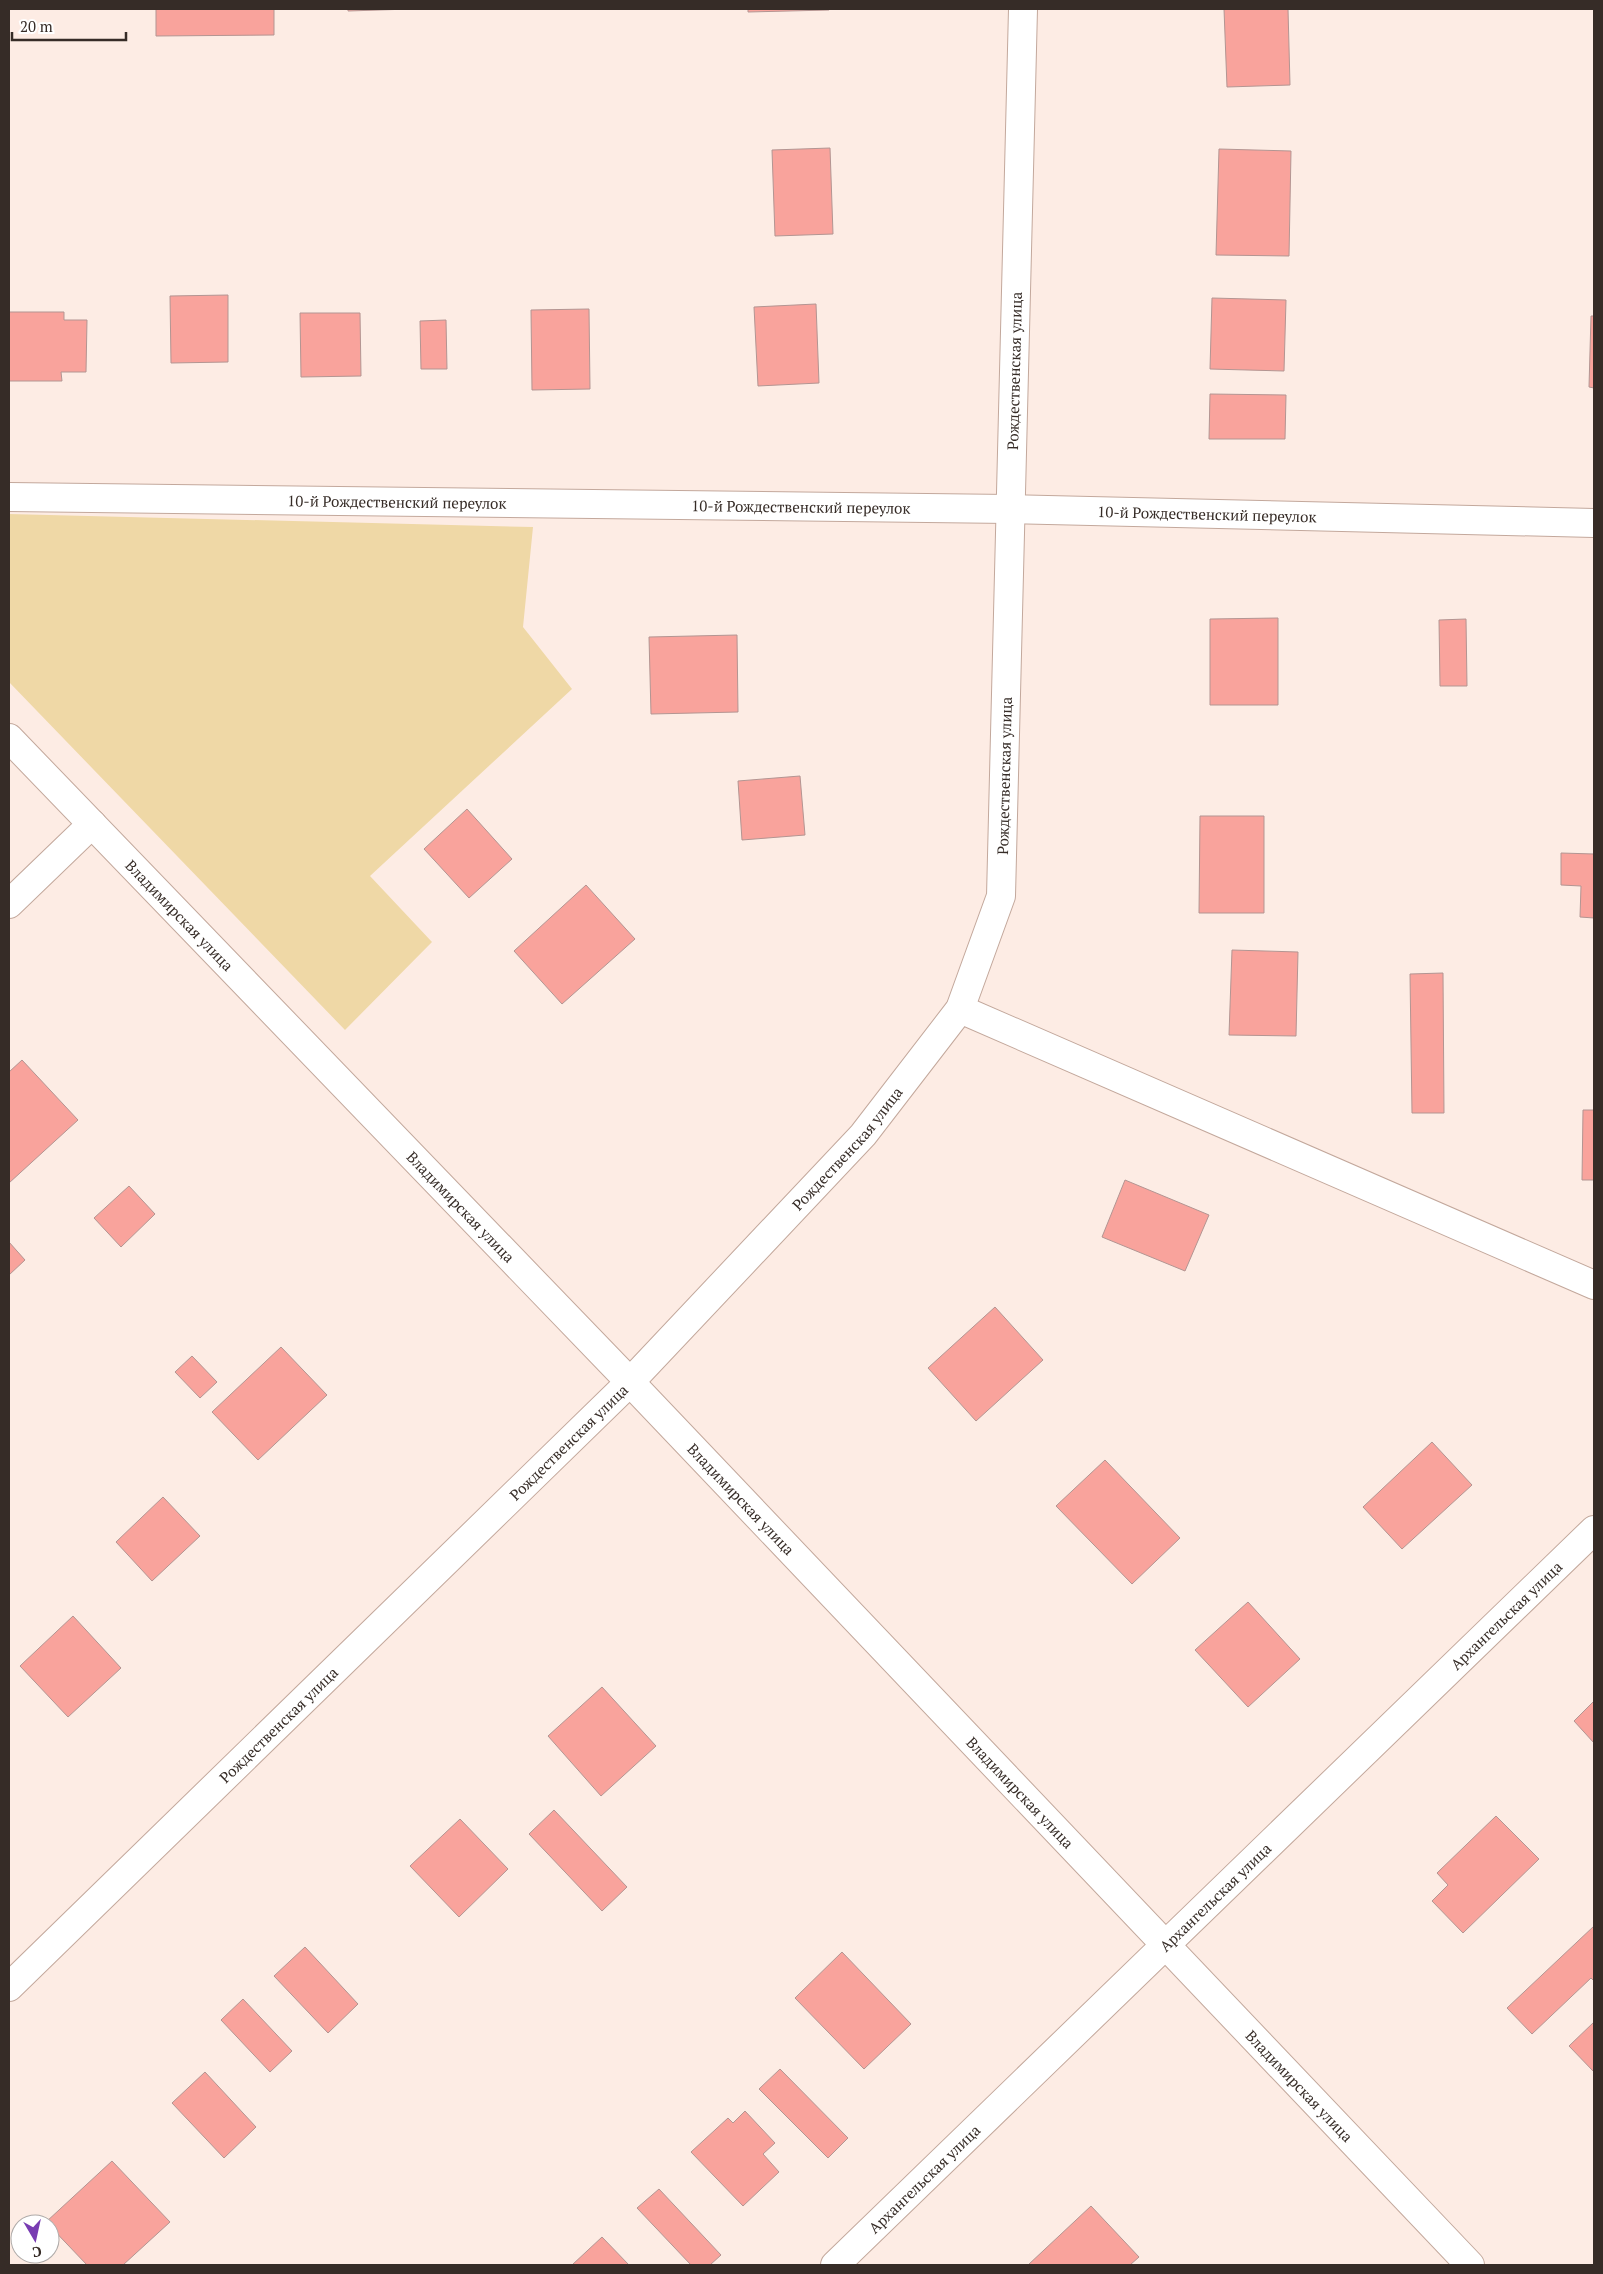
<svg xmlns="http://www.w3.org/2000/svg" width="1603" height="2274" viewBox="0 0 1603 2274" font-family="'PT Serif',serif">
<rect width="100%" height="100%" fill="#fdece4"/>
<!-- green -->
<path fill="#efd8a6" d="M9,514L533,527L523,627L572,689L370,876L432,942L345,1030L9,682Z"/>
<!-- building -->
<path fill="#f9a39c" stroke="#b39592" d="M156,9H274V35L156,36Z
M348,9H410L348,11Z
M748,9H829V10L748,12Z
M1224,9H1288L1290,85L1227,87Z
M830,148L833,234L775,236L772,150Z
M1219,149L1291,151L1289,256L1216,255Z
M228,295V362L171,363L170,296Z
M1212,298L1286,300L1284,371L1210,369Z
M816,304L819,383L758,386L754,307Z
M589,309L590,389L532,390L531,310Z
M9,312H64V320H87L86,372H61L62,381H9Z
M300,313H360L361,376L301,377Z
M1591,316H1594V388L1589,387Z
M446,320L447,369H421L420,321Z
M1210,394L1286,395L1285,439H1209Z
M1278,618V705H1210V619Z
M1466,619L1467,686H1440L1439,620Z
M737,635L738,712L651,714L649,637Z
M800,776L805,835L742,840L738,781Z
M467,809L512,859L469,898L424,849Z
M1200,816H1264V913H1199Z
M1561,853L1594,854V918L1580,917L1581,886L1561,885Z
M586,885L635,939L562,1004L514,951Z
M1232,950L1298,952L1296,1036L1229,1035Z
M1443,973L1444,1113H1412L1410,974Z
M22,1060L78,1120L9,1183V1072Z
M1583,1110H1594V1180H1582Z
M1125,1180L1209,1215L1185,1271L1102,1237Z
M129,1186L155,1214L121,1247L94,1218Z
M9,1242L25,1260L9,1275Z
M995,1307L1043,1360L976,1421L928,1368Z
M281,1347L327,1395L258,1460L212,1412Z
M192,1356L217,1382L200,1398L175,1372Z
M1432,1442L1472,1485L1402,1549L1363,1507Z
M1105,1460L1180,1538L1132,1584L1056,1506Z
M163,1497L200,1536L152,1581L116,1542Z
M1248,1602L1300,1659L1248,1707L1195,1650Z
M73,1616L121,1668L68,1717L20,1666Z
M602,1687L656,1746L601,1796L548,1736Z
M1594,1701V1743L1574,1721Z
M554,1810L627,1887L602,1911L529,1834Z
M1496,1816L1539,1859L1463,1933L1432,1901L1448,1885L1437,1873Z
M460,1819L508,1869L459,1917L410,1866Z
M1594,1926V1981L1591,1978L1532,2034L1507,2008Z
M305,1947L358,2004L328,2033L274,1976Z
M842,1952L911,2024L864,2069L795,1998Z
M243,1999L292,2051L270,2072L221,2020Z
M1594,2022V2072L1569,2046Z
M780,2069L848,2138L828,2158L759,2089Z
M205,2072L256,2127L224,2158L172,2103Z
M745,2111L775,2143L763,2154L779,2172L743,2206L691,2152L728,2118L733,2123Z
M112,2161L170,2222L123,2265H87L46,2222Z
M659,2189L721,2255L710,2265H691L637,2208Z
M1091,2206L1139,2257L1130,2265H1028Z
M602,2237L629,2265H572Z"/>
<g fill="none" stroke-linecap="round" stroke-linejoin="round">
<!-- minor casing -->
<g stroke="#c3a89c" stroke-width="30">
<g id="minor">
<path id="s1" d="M9,497L1009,509L1594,523"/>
<path id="s2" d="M9,738L630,1382L1470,2265"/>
<path d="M9,904L92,824"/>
<path d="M960,1009L1594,1285"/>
<path id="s3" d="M9,1987L630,1382L863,1135L960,1009L1001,896L1023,9"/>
<path id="s4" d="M835,2265L1594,1530"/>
</g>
</g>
<!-- minor -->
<use href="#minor" stroke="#fff" stroke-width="28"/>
</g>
<g text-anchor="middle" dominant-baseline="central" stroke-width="4" stroke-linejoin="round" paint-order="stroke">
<!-- street labels -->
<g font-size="15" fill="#362c27" stroke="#fff">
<text stroke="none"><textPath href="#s3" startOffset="2011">Рождественская улица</textPath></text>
<text stroke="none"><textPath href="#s1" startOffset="388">10-й Рождественский переулок</textPath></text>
<text stroke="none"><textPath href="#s1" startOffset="792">10-й Рождественский переулок</textPath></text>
<text stroke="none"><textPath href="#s1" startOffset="1198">10-й Рождественский переулок</textPath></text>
<text stroke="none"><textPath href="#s3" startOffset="1606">Рождественская улица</textPath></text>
<text stroke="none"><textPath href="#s2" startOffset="246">Владимирская улица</textPath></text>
<text stroke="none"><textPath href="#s3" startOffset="1186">Рождественская улица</textPath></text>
<text stroke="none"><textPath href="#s2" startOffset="651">Владимирская улица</textPath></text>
<text stroke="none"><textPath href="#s3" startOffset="781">Рождественская улица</textPath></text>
<text stroke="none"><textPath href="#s2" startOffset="1056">Владимирская улица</textPath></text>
<text stroke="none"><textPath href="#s4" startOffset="934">Архангельская улица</textPath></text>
<text stroke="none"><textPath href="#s3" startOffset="376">Рождественская улица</textPath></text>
<text stroke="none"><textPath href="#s2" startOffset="1461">Владимирская улица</textPath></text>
<text stroke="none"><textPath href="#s4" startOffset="529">Архангельская улица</textPath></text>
<text stroke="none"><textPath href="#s2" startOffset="1866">Владимирская улица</textPath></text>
<text stroke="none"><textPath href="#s4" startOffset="124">Архангельская улица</textPath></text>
</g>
</g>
<!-- border -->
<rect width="1603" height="2274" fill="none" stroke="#362c27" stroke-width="20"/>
<!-- north arrow -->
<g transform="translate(35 2239) rotate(171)"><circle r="24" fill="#ffffff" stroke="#afaba9"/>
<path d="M0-4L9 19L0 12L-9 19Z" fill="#783cb2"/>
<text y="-8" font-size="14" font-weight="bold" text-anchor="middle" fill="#362c27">С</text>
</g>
<!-- scale -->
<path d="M12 32v8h114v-8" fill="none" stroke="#362c27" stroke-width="2.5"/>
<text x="20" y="32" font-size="15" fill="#362c27" stroke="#ffffff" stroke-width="4" paint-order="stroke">20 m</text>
</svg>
